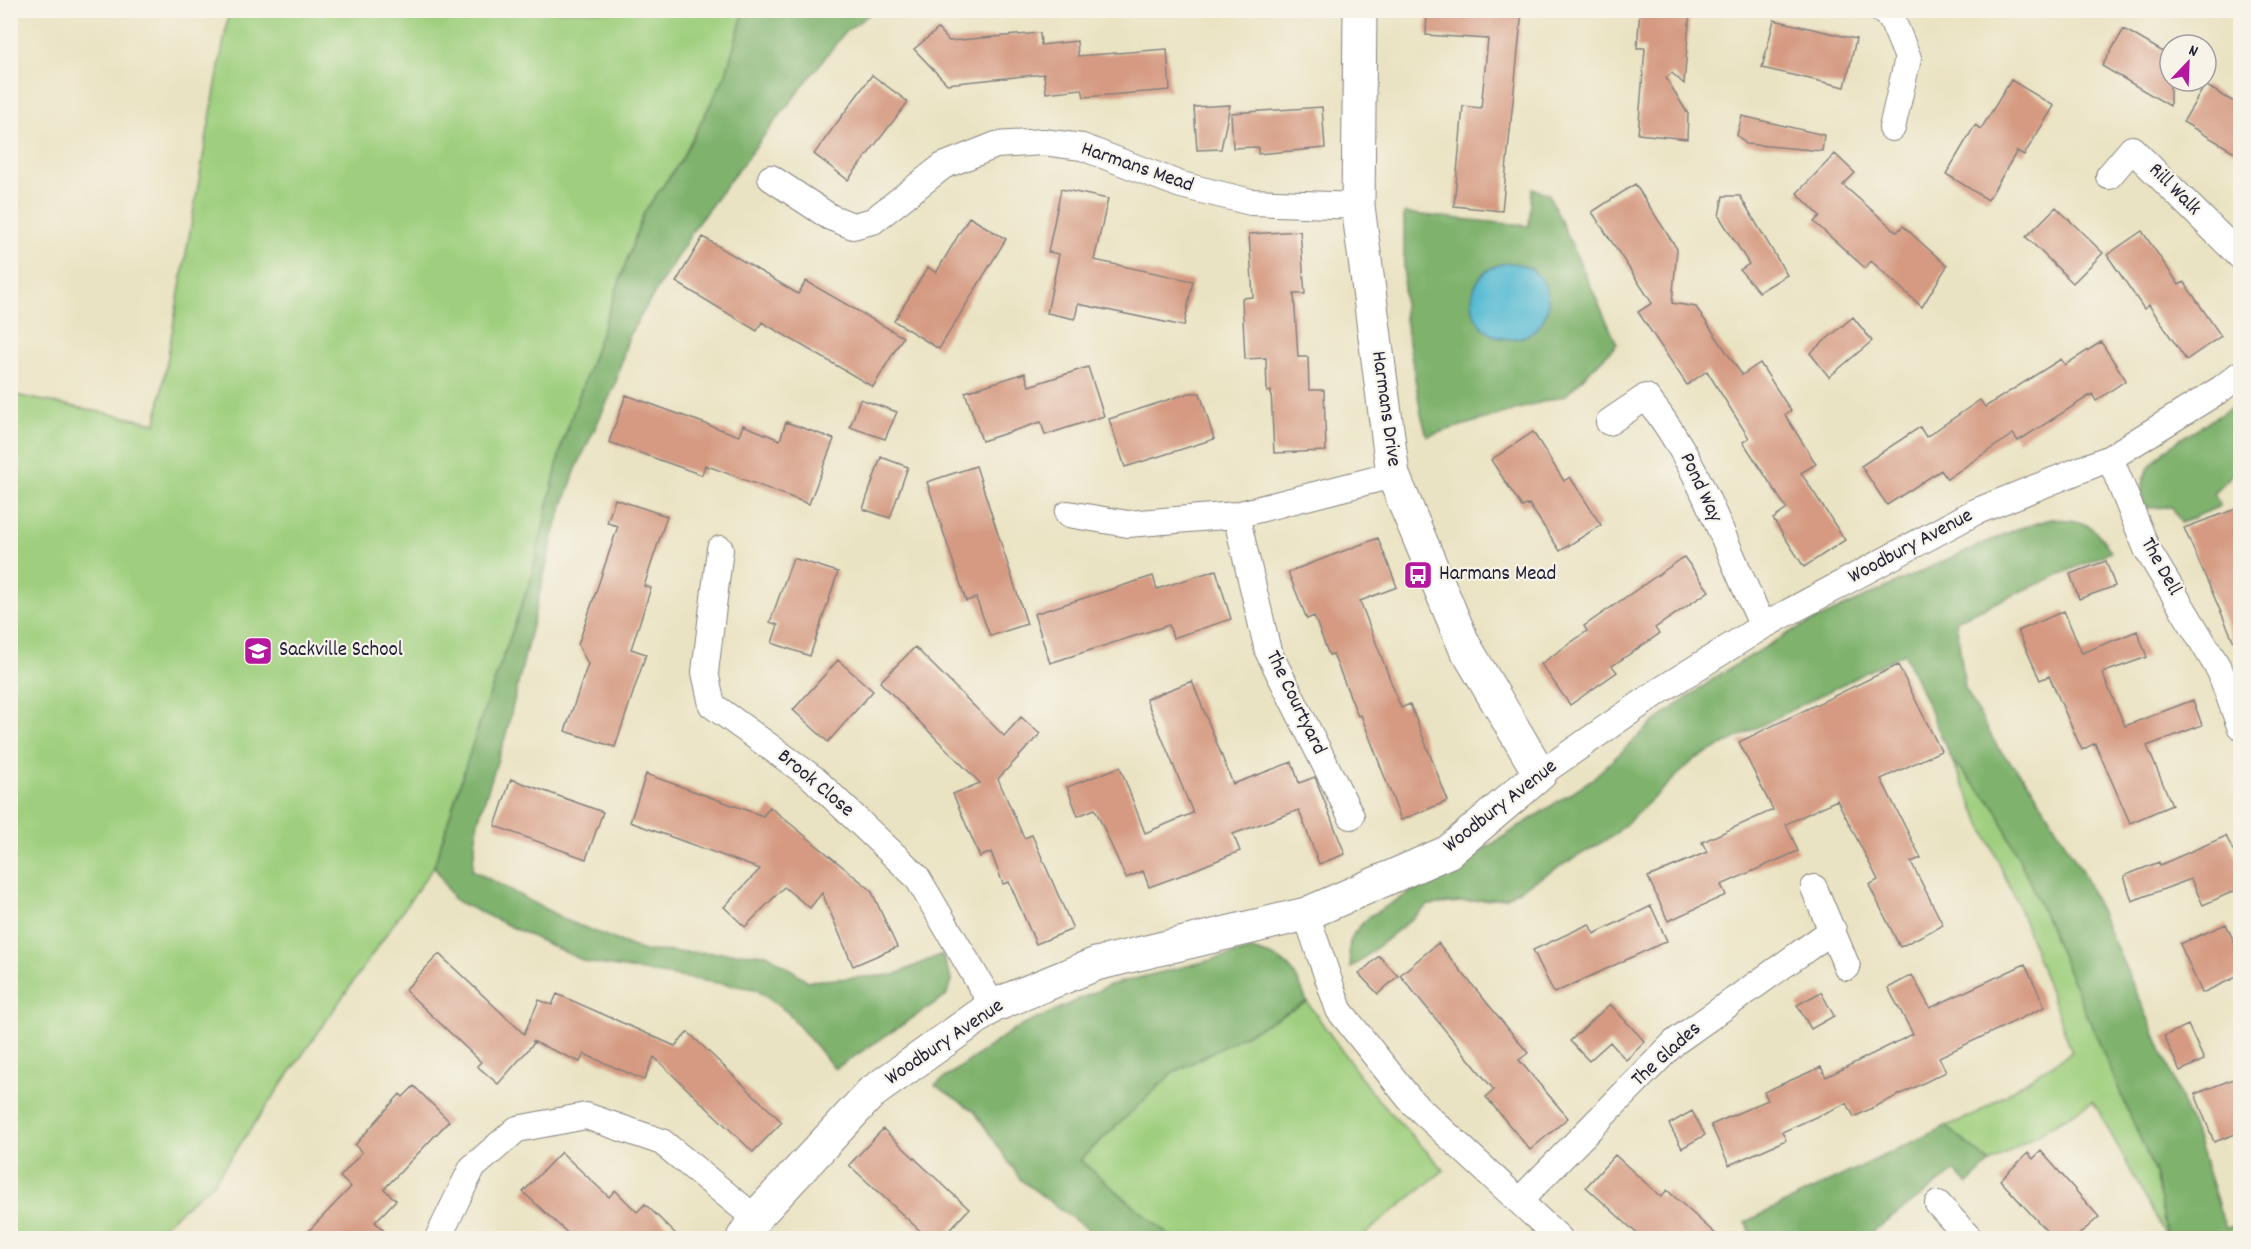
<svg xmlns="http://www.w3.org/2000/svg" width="2251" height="1249" viewBox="0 0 2251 1249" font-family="Dekko,sans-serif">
<rect width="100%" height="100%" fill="#f7f3e8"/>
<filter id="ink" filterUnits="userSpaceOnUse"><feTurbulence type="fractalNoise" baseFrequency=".0167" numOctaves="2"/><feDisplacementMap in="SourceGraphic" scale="12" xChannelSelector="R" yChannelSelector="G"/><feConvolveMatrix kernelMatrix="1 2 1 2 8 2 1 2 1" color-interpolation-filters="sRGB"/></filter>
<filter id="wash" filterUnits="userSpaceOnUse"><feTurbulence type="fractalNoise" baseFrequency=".008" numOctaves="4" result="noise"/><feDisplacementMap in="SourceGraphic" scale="24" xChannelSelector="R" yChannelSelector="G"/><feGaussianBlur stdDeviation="1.35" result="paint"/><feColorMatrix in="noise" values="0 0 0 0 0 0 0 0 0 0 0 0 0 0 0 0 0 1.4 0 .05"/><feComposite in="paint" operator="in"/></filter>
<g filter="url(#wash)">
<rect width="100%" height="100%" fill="#eae3c3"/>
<!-- green -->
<path fill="#9fcf7e" stroke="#60785c" stroke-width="1.5" d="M229,11H744L726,74L680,162L644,212L562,444L531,579L479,724L434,866L213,1183L149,1238H11L10,394L156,423Z
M1952,760L1995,807L2036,896L2155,1173L2167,1238L2093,1101L1990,1163L1946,1126L1974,1115L2072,1052L2018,905Z
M1307,1002L1372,1093L1444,1170L1360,1238H1172L1080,1160L1173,1073Z"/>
<!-- forest -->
<path fill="#7fb26d" stroke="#506a54" stroke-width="1.5" d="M744,11H874L845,32L763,137L697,224L629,335L615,385L576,469L556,525L506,734L478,821L472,870L568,921L644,951L767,954L808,981L894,975L942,954L952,981L946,996L835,1069L787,1012L755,989L586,962L454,900L434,866L479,724L531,579L562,444L644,212L680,162L726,74Z
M1532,189L1548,193L1617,344L1566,395L1427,436L1421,414L1404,313V213L1529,226Z
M2240,401V467L2214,493L2220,506L2181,523L2172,507L2143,508C2143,501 2141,491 2142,484C2152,444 2211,425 2240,401Z
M2051,519C2082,519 2095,524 2111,552L1956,620L1965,688L1998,748L2031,786L2082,871L2152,1027L2198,1141L2226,1229L2240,1221V1238H2167L2155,1173L2036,896L1995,807L1952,760L1904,653L1695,759L1613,836L1505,898L1429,905L1351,968C1346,940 1350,935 1370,916L1497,841L1591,780L1654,722L1719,675L1794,630L1948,559L2017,529Z
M1251,950C1289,960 1293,966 1307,1002L1173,1073L1080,1160L1172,1238H1099L1021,1180L974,1111L935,1085L1013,1030L1110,985Z
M1946,1126L1990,1163L1968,1184L1955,1171L1864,1238H1744L1751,1233L1745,1222Z"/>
<!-- water -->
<path fill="#55bad3" stroke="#3c6e87" stroke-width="1.5" d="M1472 301a38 38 0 1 1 76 0a38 38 0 1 1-76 0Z"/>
<g id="blocks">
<!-- building -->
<path fill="#d59a81" d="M1427,10H1522L1502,211L1454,206L1463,106L1481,108L1488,39L1426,35Z
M1640,10H1690L1684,84L1672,73L1666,78L1688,114L1687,139L1638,134L1645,48H1637Z
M1774,20L1856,39L1845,87L1762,68Z
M938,29L949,41L1040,33L1041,45L1077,41L1078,56L1167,49L1170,90L1084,97L1082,89L1046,93L1044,74L947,84L914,49Z
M2124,29L2170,56V106L2102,66Z
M872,75L908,102L848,180L814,154Z
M2011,80L2054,106L2024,155L2017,151L1988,200L1946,174L1975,125L1981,129Z
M2205,85L2241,106V156L2183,122Z
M1230,105L1221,149L1197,150L1194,107Z
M1322,107L1325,148L1258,154V147L1233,148L1231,113Z
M1742,116L1824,135L1822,151L1746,144L1737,135Z
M1835,154L1855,173L1843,185L1897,232L1903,226L1947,266L1922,307L1871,261L1865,268L1814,222L1820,216L1797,193Z
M1635,184L1677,249L1672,303L1696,307L1742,375L1760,363L1791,411L1785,415L1816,464L1801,473L1845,540L1804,567L1773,519L1787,509L1743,442L1749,438L1707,371L1687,385L1638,312L1652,303L1592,212Z
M1061,189L1108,199L1094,260L1193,281L1184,326L1078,304L1075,319L1047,313L1059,254L1048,252Z
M1723,196H1740L1787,275L1759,292L1740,270L1749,264L1719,216Z
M2056,207L2103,253L2073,283L2026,237Z
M969,217L1006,239L939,349L894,321L928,267L936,273Z
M1300,231L1305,294H1294L1298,357H1308L1309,390H1324L1326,451L1274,453L1271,391L1267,392L1266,358L1245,359L1242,298L1253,297L1249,234Z
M2142,231L2179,285L2184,282L2221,336L2186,360L2149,305L2144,309L2107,255Z
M703,237L798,294L806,281L903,337L873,387L762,322L757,331L676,282Z
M1853,317L1872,341L1829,377L1810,353Z
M2101,342L2126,380L2096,401L2092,394L2018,441L2013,434L1947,479L1941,470L1887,505L1861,466L1920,427L1926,437L1980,400L1985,407L2061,359L2065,365Z
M1088,367L1104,416L1045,435L1041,422L982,441L965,392L1025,373L1029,386Z
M1189,393H1200L1214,439L1125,467L1109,419Z
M626,395L739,436L743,425L780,440L786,422L834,439L809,504L705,465L702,475L609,442Z
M860,399L897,412L885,439L850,427Z
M1533,432L1564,481L1570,477L1601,525L1560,551L1529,504L1522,507L1491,460Z
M881,457L908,467L890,518L863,509Z
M976,466L1027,624L990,636L976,598L966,601L927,482Z
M615,499L667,516L644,586L651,588L631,649L646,654L615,747L565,731L588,664L578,645L618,526L607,523Z
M2241,507V658L2184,528Z
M1378,538L1397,587L1360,601L1401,708L1410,704L1448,801L1401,820L1361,715L1358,716L1333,654L1329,655L1314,616L1307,619L1288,572Z
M1684,557L1709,591L1655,628L1659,634L1612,666L1617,672L1570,705L1541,664L1587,631L1584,626Z
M793,558L838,572L810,656L772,643L778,625L770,622Z
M2106,561L2115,586L2079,599L2070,574Z
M1216,570L1231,619L1173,638L1169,625L1050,663L1034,614L1153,576L1157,589Z
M2064,611L2082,653L2137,631L2147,657L2102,673L2125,726L2193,700L2202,725L2147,746L2172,805L2130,823L2095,743L2082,750L2049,676L2040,680L2018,631Z
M915,647L1004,736L1021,717L1040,734L998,779L1024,838L1032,835L1073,929L1036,944L1009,882L1003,884L991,852L980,857L953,794L980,783L880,682Z
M838,660L873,691L828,742L793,710Z
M1898,665L1941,751L1881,779L1921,858L1911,862L1943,925L1900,947L1869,885L1878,880L1837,800L1786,824L1798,851L1721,885L1726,895L1668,921L1648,877L1707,852L1702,842L1773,810L1739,742Z
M1192,681L1233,784L1292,762L1299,783L1315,777L1345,854L1319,864L1299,810L1233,834L1240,851L1179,876L1149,887L1143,871L1126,878L1095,809L1078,816L1067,787L1120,767L1145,833L1193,813L1146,699Z
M646,774L763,816L770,807L871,890L897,947L853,966L822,893L810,908L784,887L745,927L724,907L760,869L630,822Z
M511,779L603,812L586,859L495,826Z
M2226,836L2241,867V888L2203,905L2191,879L2132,901L2124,876L2159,862L2160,865Z
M1651,906L1667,941L1554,993L1533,950L1589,924L1594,934Z
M2226,924L2241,957V975L2202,993L2180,944Z
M1438,943L1528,1053L1519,1060L1568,1118L1530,1150L1486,1097L1494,1090L1400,975Z
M439,954L524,1034L539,1000L552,1005L557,994L675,1046L688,1032L782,1122L753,1152L654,1057L644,1080L584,1054L580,1062L532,1041L534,1043L498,1084L477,1066L481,1062L405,990Z
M1379,956L1398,976L1378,994L1359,974Z
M2025,964L2045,1007L1939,1057L1946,1072L1854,1117L1847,1103L1782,1132L1786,1140L1729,1165L1711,1125L1768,1100L1764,1092L1821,1067L1826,1077L1913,1034L1888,988L1912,975L1930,1008Z
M1821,992L1834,1016L1811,1029L1797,1005Z
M1610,1004L1645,1042L1626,1060L1610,1042L1589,1061L1570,1041Z
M2188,1025L2204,1060L2180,1071L2164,1036Z
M2241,1076V1132L2214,1142L2195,1094Z
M414,1086L449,1121L384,1189L396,1200L375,1222L392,1239H301L351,1187L340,1177L362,1152L355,1145L400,1094L403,1097Z
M1692,1111L1705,1135L1682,1148L1669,1124Z
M883,1129L969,1209L941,1239H929L849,1165Z
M2041,1151L2099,1217L2074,1239H2054L2000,1180L2028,1153L2033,1159Z
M561,1152L609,1197L615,1190L637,1212L645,1204L681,1239H574L523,1192Z
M1615,1155L1661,1197L1667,1190L1721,1239H1643L1586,1187Z"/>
</g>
</g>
<g filter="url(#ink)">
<use href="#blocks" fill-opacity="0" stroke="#86827f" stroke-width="1.5"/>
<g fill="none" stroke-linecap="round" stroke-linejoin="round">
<!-- street casing -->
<g stroke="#86827f" stroke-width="28">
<path id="street" d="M1881,10L1891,17L1908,58L1892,128
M2109,176L2132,149L2240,256
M771,178L830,217L853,226L873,221L943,166L996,145L1043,142L1082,147L1181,185L1251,202L1358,206
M1609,422L1646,397C1701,464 1725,549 1763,626
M2110,458L2147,549L2220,671L2240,726
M1068,514L1128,524L1236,515L1393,475
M1236,515L1268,651L1351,816
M720,549L705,672L712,705L813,778L917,877L993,1006
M1540,774L1661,690L1763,626L1975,512L2110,458L2221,389L2240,374
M1814,888L1847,967
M1306,914L1339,1010L1412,1102L1559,1238
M1519,1201L1675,1042L1833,930
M1938,1204L1969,1238
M438,1238L472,1168L517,1129L586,1116L662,1142L755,1218"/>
</g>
<!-- secondary casing -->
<g stroke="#86827f" stroke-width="35">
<path id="secondary" d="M743,1238L755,1218L871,1093L993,1006L1096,964L1306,914L1448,852L1540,774L1464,645L1393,475L1358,206L1360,10"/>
</g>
<!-- street -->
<use href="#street" stroke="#fff" stroke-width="26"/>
<!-- secondary -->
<use href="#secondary" stroke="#fff" stroke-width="33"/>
</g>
</g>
<!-- icons -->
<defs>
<g id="bus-square" transform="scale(1.5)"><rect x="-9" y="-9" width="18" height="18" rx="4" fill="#b5179e" stroke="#f7f3e8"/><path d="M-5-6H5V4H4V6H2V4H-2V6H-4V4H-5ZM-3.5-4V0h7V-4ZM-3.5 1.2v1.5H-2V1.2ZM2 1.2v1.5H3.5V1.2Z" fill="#fff"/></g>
<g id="school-square" transform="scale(1.5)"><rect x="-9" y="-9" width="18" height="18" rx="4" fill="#b5179e" stroke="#f7f3e8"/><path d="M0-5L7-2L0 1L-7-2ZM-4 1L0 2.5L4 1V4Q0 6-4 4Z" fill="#fff"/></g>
</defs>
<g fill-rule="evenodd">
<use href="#bus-square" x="1418" y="575"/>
<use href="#school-square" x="258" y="651"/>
</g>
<g text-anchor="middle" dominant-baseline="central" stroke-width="4.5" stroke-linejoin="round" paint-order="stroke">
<!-- street labels -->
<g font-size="21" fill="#22223b" stroke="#f7f3e8">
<text transform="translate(1137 168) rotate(19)">Harmans Mead</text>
<text transform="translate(2174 190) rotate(45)">Rill Walk</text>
<text transform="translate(1385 409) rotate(82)">Harmans Drive</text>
<text transform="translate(1700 488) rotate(65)">Pond Way</text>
<text transform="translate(1911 547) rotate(-28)">Woodbury Avenue</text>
<text transform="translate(2160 567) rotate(61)">The Dell</text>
<text transform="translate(1295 703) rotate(64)">The Courtyard</text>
<text transform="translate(815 784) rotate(40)">Brook Close</text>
<text transform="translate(1501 807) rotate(-38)">Woodbury Avenue</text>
<text transform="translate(945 1043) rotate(-34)">Woodbury Avenue</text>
<text transform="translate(1667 1055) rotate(-42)">The Glades</text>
</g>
<!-- poi labels -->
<g font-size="21" fill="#22223b" stroke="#f7f3e8" text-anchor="start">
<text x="1439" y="575">Harmans Mead</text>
<text x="279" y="651">Sackville School</text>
</g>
</g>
<!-- margin -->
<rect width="2251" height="1249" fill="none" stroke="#f7f3e8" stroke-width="36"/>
<!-- north arrow -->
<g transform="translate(2188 63) rotate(23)"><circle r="28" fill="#f7f3e8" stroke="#a29fa3" stroke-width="1.5"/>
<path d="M0-4.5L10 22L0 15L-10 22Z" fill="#b5179e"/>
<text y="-9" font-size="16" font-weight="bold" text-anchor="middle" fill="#22223b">N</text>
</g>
</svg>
